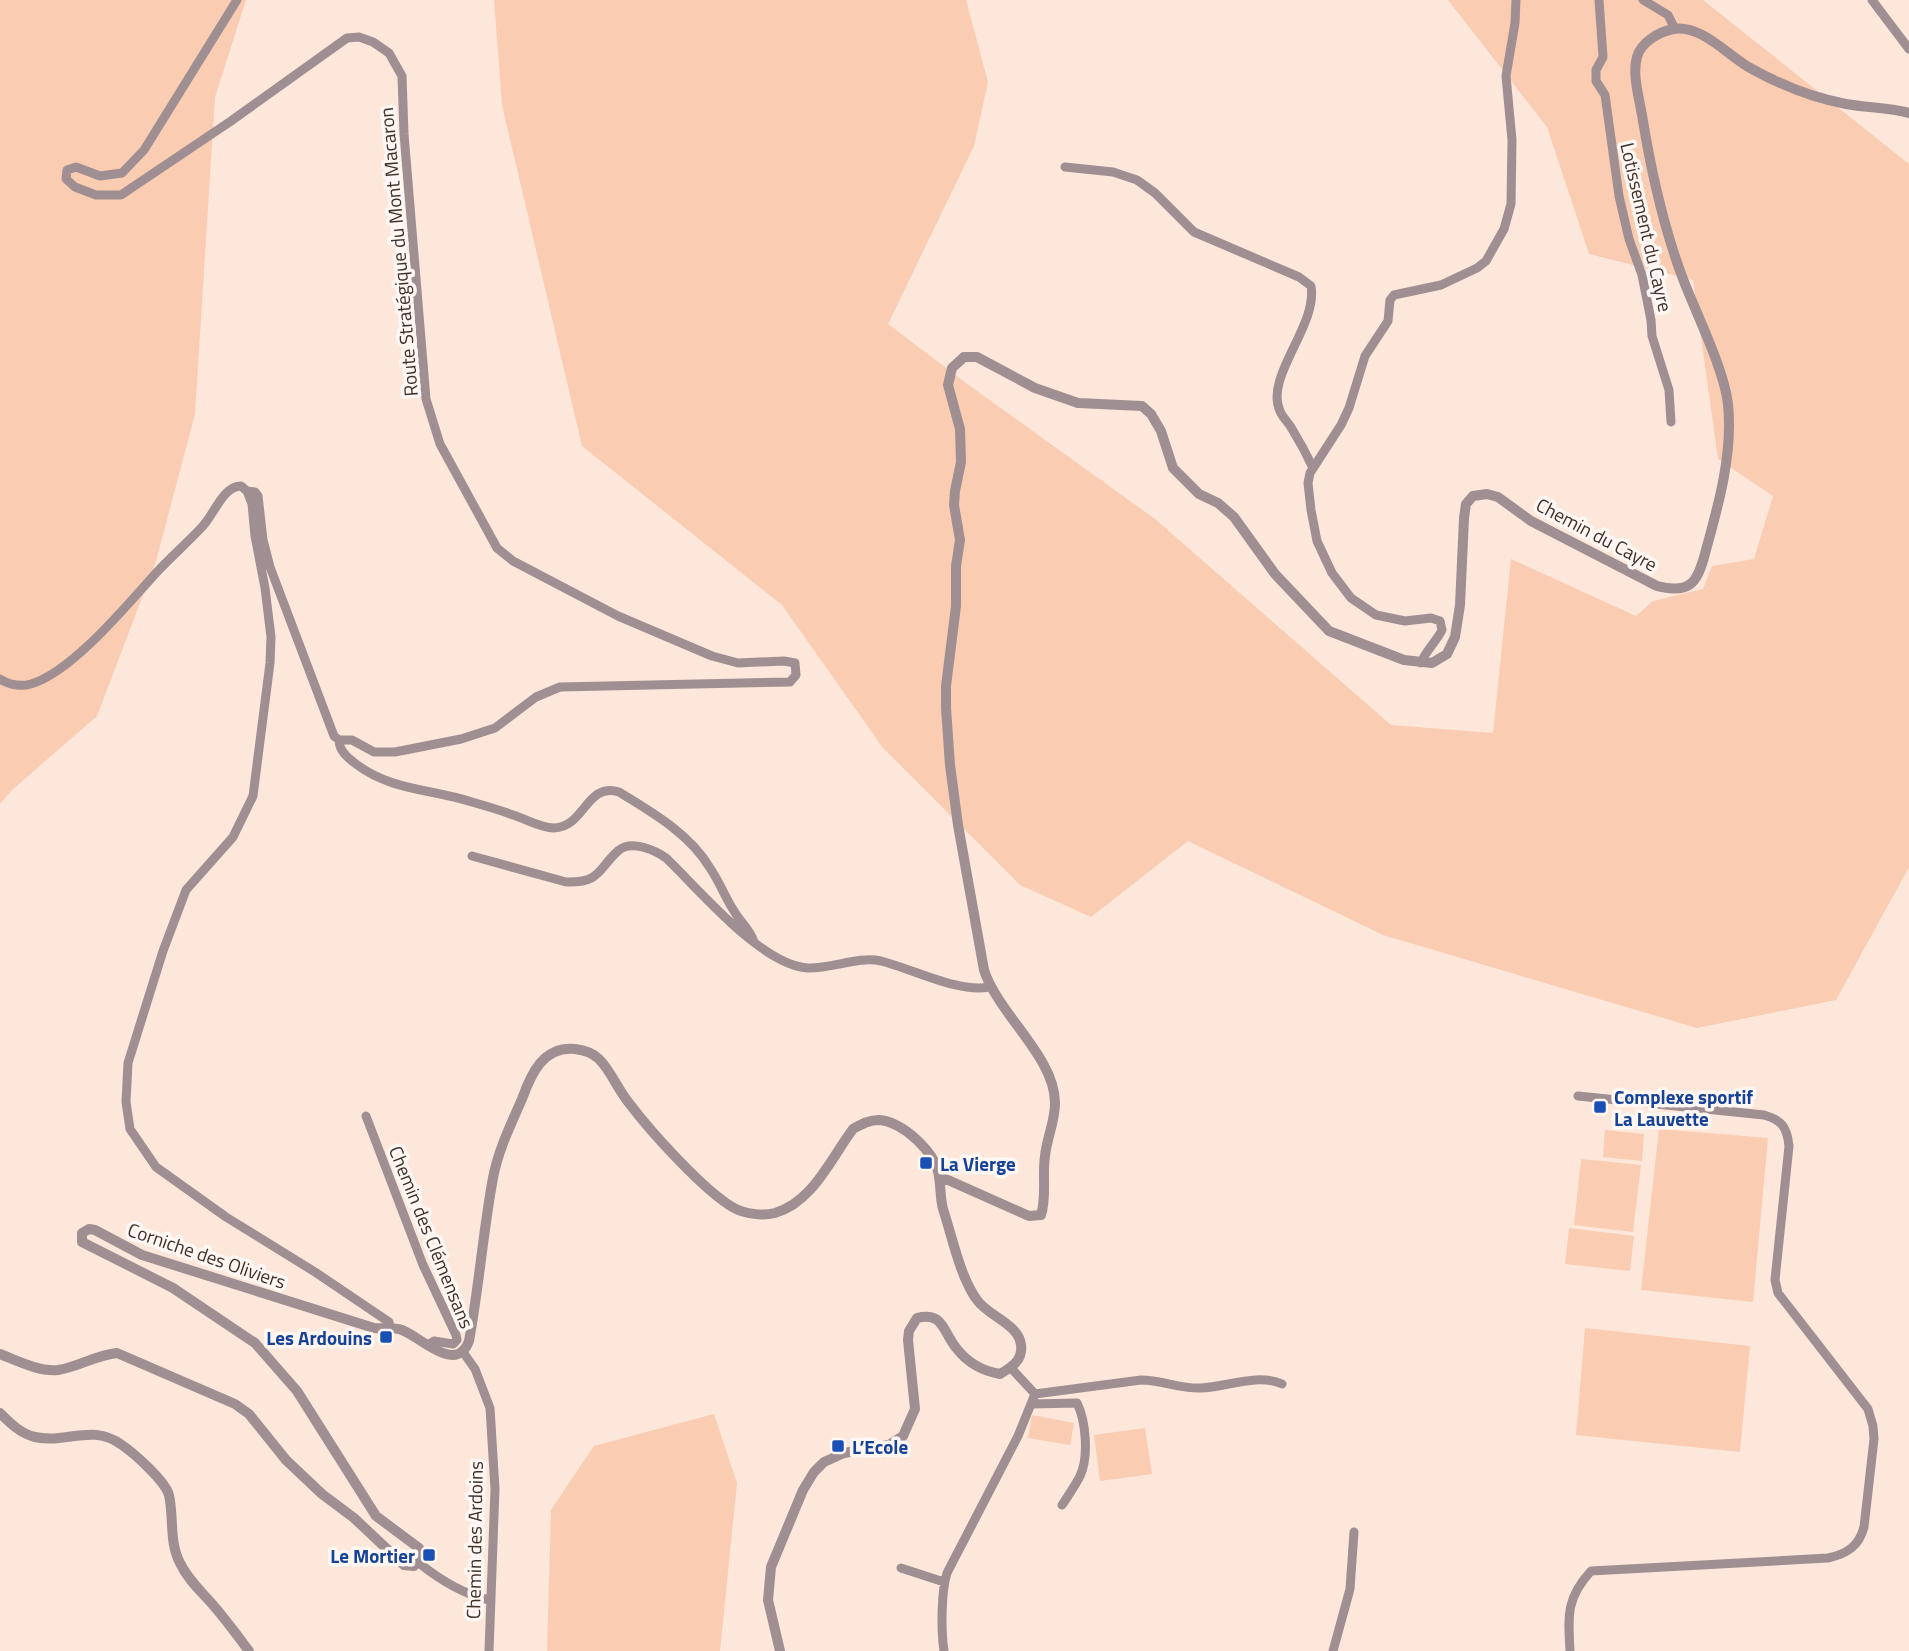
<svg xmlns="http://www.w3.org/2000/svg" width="1909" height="1651" viewBox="0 0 1909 1651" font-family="'Titillium Web',sans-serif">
<rect width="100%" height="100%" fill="#fde7da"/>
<!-- green -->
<path fill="#faccb2" d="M0,0H246L215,97L195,414L156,561L97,716L12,790L0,804Z
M494,0H966L988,82L974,146L888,324L970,386L1155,519L1391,725L1493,733L1511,559L1636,616L1653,601L1703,589L1712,566L1754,559L1773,496L1718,459L1693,280L1589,254L1547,127L1448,0H1703L1909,164V867L1836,1000L1697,1028L1383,935L1188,841L1091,917L1020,885L883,748L782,605L582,446L502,105Z
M1659,1129L1768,1138L1753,1302L1641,1290Z
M1605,1130L1644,1134L1642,1161L1603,1157Z
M1581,1159L1641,1165L1633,1232L1574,1225Z
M1569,1228L1634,1236L1630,1271L1565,1264Z
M1585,1328L1750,1346L1740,1452L1576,1435Z
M714,1414L737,1483L720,1651H547L551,1510L594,1446Z
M1032,1415L1074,1423L1070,1445L1028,1438Z
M1145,1428L1152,1474L1100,1481L1094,1435Z"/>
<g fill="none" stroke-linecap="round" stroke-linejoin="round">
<!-- minor -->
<path stroke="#a08f92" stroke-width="9" d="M237,0L144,150L122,173L100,176L76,167L67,170L66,179L75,187L96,195H121L231,121L347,38L359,37L373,42L389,53L402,76L404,134L426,399L440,444L497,548L513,561L618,616L712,656L738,663L784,661L795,663L796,675L790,682L560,687L536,697L495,728L461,739L395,752H374L352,740H339
M1599,0L1603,57L1596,70V81L1605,95L1619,196L1629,239L1642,275L1651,320L1652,336L1669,390L1671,422
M1643,0L1668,15L1675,29
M1872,0L1909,49
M1065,167L1113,172L1137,180L1155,193L1194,232L1299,277L1311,286C1318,326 1264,377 1280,411C1282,417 1289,423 1292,429C1300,442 1307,455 1313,468
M247,491L252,504L255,536L265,588L271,637L270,663L253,796L233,837L186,890L163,951L128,1063L126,1102L130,1129L156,1167L226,1217L315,1272L389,1322L390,1328
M1421,663C1426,650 1436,642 1442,630L1440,621L1431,618L1405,621L1376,615L1351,598L1332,573L1317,541L1311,510L1308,483L1310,473L1341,425L1349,408L1365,356L1388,321L1390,300L1394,295L1441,285L1477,268L1486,261L1504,229L1511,204L1512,140L1506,76L1515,23L1516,0
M0,679C10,685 20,687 31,684C72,672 127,605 156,573C171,557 187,543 202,527C214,515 223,486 241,486L247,491L255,492L258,496L263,540L270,567L334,736L339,740C339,751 348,758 356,764C391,791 433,789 472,802C486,806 500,810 513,815C526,819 540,828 554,828C585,827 586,782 619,792C652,812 690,834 710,868C719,881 725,897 734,911C740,922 750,929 754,942
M472,856L566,882C602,883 598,868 619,850C632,840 655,850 666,858C699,889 760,964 807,968C832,969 858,956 881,961C913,969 958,993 989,987
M366,1116L423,1265L456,1335L457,1340L453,1344L434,1341L428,1345
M463,1352L475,1369L490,1408L495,1489L489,1651
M1035,1394L1141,1380C1162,1380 1180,1389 1201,1388C1227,1387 1257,1373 1282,1384
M1032,1404L1077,1403C1086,1421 1089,1457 1080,1476C1075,1486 1068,1496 1062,1505
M419,1563C440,1580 463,1594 489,1600
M901,1568L944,1582
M944,1651C941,1631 941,1592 947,1573L1018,1436L1035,1394L1011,1368
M1333,1651L1350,1589L1354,1532
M1570,1651C1568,1616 1566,1598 1591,1571L1828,1558C1847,1554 1859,1546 1864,1527L1874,1439L1873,1426L1868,1409L1778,1293L1775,1280L1789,1146C1787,1126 1781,1120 1764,1115L1578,1096"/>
<!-- tertiary -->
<path stroke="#a08f92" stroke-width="10" d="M939,1176L1029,1216L1041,1215C1047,1196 1042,1176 1045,1156C1047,1137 1055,1122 1055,1103C1055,1057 998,1014 984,970L958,825L950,765L946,708V686L956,606V566L960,540L954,505L955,491L961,462L960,429L948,385L952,368L964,357H977L1035,388L1078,403L1142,406L1151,414L1161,431L1173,468L1199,494L1218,503L1234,517L1275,574L1329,631L1404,660L1432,663L1447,654L1455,637L1460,605L1464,518L1466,504L1473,496L1487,494L1498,497L1531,521L1657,586C1692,595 1698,581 1706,550C1719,503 1733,453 1728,404C1724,369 1696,313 1683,279C1663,226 1651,171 1642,115C1639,97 1632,74 1637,57C1641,42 1659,32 1673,29C1702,24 1729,57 1752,69C1781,85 1813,98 1846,104C1867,108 1889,107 1909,113
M0,1354C18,1361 39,1372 58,1370C78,1367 96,1355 117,1353L235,1404L249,1414L286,1460L322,1494L354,1518L404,1565L414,1566L422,1557L419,1548L376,1516L297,1391L255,1343L173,1288L82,1242V1233L89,1229L95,1230L142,1255L374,1328C383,1329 393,1327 402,1330C421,1337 456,1375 469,1341C479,1287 483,1232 493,1178C498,1151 511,1124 522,1099C531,1074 543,1046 575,1049C583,1050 593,1053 599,1059C611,1071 618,1090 629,1103C650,1131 704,1191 734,1208C745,1214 763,1216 775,1213C813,1202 831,1158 853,1129C862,1124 869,1120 879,1120C902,1121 937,1153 939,1177C941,1188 940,1198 943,1209C952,1236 960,1277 977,1300C988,1316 1019,1324 1021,1345C1023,1360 1012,1367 1000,1374C983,1371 968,1363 957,1349C943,1333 944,1311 917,1318L909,1331L908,1340L915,1409L903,1436L889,1445L844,1453L824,1462L814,1472L803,1490L771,1567L768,1600L780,1651
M0,1413C10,1423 21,1434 35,1437C67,1444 92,1423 122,1445C135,1454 165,1481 169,1495C174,1518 169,1542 180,1563C188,1580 201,1591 213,1605C226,1620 237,1635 249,1651"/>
</g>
<!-- markers -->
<g fill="#1a4fb4" stroke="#fff7f3" stroke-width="2.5">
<rect x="1593" y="1100" width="14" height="14" rx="3.5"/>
<rect x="919" y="1156" width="14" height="14" rx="3.5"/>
<rect x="379" y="1330" width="14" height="14" rx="3.5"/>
<rect x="831" y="1439" width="14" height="14" rx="3.5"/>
<rect x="422" y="1548" width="14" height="14" rx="3.5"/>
</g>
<g text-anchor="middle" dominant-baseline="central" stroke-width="7" stroke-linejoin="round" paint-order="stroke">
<!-- street labels -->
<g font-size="19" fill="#3f312a" stroke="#fff7f3">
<text transform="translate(1647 227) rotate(77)">Lotissement du Cayre</text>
<text transform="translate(398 252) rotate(-95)">Route Stratégique du Mont Macaron</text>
<text transform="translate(1597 534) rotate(28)">Chemin du Cayre</text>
<text transform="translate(432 1237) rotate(68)">Chemin des Clémensans</text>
<text transform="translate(207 1255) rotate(19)">Corniche des Oliviers</text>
<text transform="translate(474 1540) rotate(-89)">Chemin des Ardoins</text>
</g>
<!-- transit labels -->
<g font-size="19" font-weight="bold" fill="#164399" stroke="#fff7f3" text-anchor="start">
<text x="1614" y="1096">Complexe sportif<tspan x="1614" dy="22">La Lauvette</tspan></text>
<text x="940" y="1163">La Vierge</text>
<text x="372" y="1337" text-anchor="end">Les Ardouins</text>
<text x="852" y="1446">L’Ecole</text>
<text x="415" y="1555" text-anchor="end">Le Mortier</text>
</g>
</g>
</svg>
